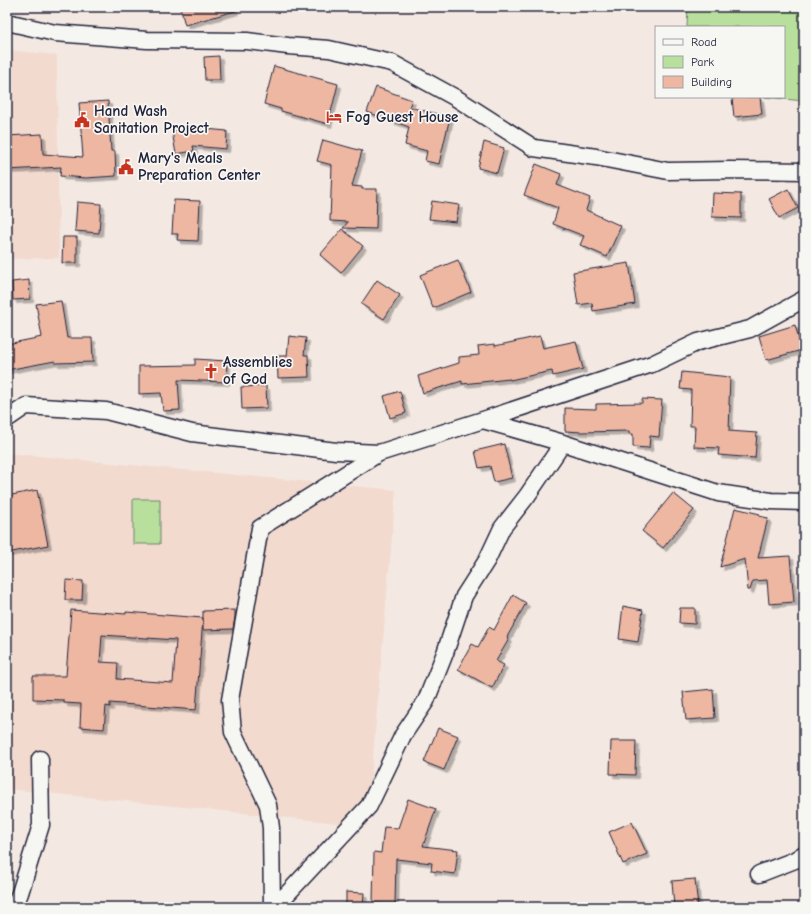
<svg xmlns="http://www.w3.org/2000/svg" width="811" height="914" viewBox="0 0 811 914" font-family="'Comic Neue',sans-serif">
<defs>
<filter id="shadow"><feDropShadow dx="3.5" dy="3.5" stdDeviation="0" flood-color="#0004"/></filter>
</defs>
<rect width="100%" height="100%" fill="#f4e9e2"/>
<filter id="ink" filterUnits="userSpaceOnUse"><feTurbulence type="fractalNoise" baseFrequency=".025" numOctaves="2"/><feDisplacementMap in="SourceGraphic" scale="8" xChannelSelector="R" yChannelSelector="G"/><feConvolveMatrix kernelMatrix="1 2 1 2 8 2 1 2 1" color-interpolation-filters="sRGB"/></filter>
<g filter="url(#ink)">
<!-- built -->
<path fill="#f2dacf" d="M7,50L57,55L59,258L7,259Z
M7,453L396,490L367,826L7,789Z"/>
<!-- green -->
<path fill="#b8e09c" stroke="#6d816c" d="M688,7H804V101L764,97H784V27H687Z
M133,499H160V544H133Z"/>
<!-- building -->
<path fill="#edb7a2" stroke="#22223b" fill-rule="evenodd" filter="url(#shadow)" d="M180,7H234L235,11L185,25Z
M219,56L220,80H205L204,57Z
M274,66L338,84L328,124L281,111V109L264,104Z
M376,87L412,100L409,107L450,117L439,164L425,161L427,151L405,145L409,127L367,112Z
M746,97H760L762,114L734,117L732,98Z
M108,101L111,151H115L116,176L86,178L60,176L61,167L7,170V136L42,134L43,154L83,157L79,103Z
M195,128L227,131L226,149L193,146L194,151L176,154L172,131Z
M323,140L362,151L352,186L362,187V189H377L376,229L343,228L348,222L330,221L332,165L317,161Z
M484,142L504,148L497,173L478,168Z
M536,164L561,174L557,185L590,198L586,210L621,226L607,257L580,245L584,236L553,224L558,208L524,195Z
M788,189L798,208L779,218L769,199Z
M713,193L741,194V218L712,217Z
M174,200L200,201L198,241L177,240L178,234H172Z
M432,201L459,205L456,222L429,219Z
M77,202L101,204L99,233L75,231Z
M342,229L363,246L341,273L320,255Z
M63,237H77V263H62Z
M458,260L471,292L433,308L420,275Z
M629,263L635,304L593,311L592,303L578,305L573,272Z
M29,280L30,299L13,300L12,282Z
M377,280L400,295L384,319L361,304Z
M61,301L67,338H92L93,362L55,363V361L7,370V344L42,337L36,304Z
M795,325L802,350L766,360L759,336Z
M289,336L306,338L304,355H308L309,377L278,378L277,356H287Z
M540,336L543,348L576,341L583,369L553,376L552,371L510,380V379L462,384V381L423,393L418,376L459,363V357L479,355L478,346L495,344V346Z
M195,359L227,361L226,382L178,380L180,410L163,411L161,393L139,394V366L195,365Z
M682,372L730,377L729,405H730L729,431L757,433L755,458L718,455L719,448L694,447L695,426H690L691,390L680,389Z
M266,386L267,408L242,409L241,387Z
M400,391L406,413L390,418L384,396Z
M642,399L662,400L659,437L650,436L649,448L633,447V434H629V431L582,432L565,431V408L596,409V404L642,403Z
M504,444L512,478L494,482L490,466L479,468L475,451Z
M37,490L48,545L7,553V496Z
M673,493L694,510L663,548L642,531Z
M735,508L760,514L759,516L768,518L758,558L790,556L794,602L769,604L767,580L753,581L750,590H748L745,559L720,567Z
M66,580L83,581L82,600H65Z
M513,595L526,603L507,637L509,639L496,661L504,665L492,688L458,669L472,644L478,647L489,627L494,630Z
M623,606L643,610L638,642L619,639Z
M680,608H695V624L679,623Z
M71,610L126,614V612L203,618L196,710L110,703V707L106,706L104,729L80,727L81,704L64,703V700L33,699V676H66ZM102,635L176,640L173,683L117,679L118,663L100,662Z
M235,610V617L233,629L203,630V611Z
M713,689L715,718L686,720L683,692Z
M438,728L458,736L444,770L424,762Z
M611,741H636L635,775L610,774Z
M408,799L436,809L423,846L458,850L455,874L431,871L432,863L396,859L395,904L373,903L374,852L381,853L384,827L398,828Z
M632,822L647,854L623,864L609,832Z
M695,879L698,907H674L672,881Z
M346,892L364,893L363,907H346Z"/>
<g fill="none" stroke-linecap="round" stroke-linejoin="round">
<!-- street casing -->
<g stroke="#22223b" stroke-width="19">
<path id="street" d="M7,22L55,33L147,40L247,41L288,46L329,49L392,63L456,98L534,148L596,157L668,171L730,170L804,171
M7,419L26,406L106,411L192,433L336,451L379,453L483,420L652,364L698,342L750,329L804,299
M483,420L563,443L659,474L718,493L771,501L804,502
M759,874L795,860L804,854
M14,907L20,893L41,825L40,759
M272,907L271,828L268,805L233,732L230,700L260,528L379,453
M275,907L369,806L403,735L426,701L445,653L464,596L487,560L502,528L527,496L563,443"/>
</g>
<!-- street -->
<use href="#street" stroke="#f6f6f2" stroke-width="16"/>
</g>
</g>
<!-- icons -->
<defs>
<g id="hotel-bare" transform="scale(1.2)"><path d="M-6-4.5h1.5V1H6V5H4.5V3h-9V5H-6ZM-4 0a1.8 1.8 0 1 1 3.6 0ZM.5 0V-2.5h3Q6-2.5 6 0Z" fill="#c8321e" stroke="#f6f6f2" stroke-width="2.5" paint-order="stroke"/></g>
<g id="civic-bare" transform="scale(1.2)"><path d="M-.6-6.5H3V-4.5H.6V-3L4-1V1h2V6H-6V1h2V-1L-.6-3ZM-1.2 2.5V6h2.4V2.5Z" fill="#c8321e" stroke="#f6f6f2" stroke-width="2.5" paint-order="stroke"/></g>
<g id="church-bare" transform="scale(1.2)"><path d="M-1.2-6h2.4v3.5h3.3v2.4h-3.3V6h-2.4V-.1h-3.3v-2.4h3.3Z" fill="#c8321e" stroke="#f6f6f2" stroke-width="2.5" paint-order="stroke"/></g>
</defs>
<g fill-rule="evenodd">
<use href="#hotel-bare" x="334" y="117"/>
<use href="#civic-bare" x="82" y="120"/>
<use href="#civic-bare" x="126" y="167"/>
<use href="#church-bare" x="211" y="371"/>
</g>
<g text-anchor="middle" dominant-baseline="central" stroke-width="3.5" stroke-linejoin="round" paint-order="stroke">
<!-- poi labels -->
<g font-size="15" font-weight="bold" fill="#22223b" stroke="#f6f6f2" text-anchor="start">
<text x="94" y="111">Hand Wash<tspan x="94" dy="17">Sanitation Project</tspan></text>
<text x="346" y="117">Fog Guest House</text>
<text x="138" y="158">Mary's Meals<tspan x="138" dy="17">Preparation Center</tspan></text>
<text x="223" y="362">Assemblies<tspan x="223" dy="17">of God</tspan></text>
</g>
</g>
<!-- margin -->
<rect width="811" height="914" fill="none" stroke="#f6f6f2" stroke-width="24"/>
<rect x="12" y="12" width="787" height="890" fill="none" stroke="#22223b" stroke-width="1.5" filter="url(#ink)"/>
<!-- legend -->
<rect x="655" y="26" width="130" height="72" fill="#f6f6f2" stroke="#a1a1a9"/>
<rect x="663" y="39" width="20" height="6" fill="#f6f6f2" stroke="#a1a1a9"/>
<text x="691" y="46" font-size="12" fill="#22223b">Road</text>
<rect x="663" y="56" width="20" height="12" fill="#b8e09c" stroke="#a1a1a9"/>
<text x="691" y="66" font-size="12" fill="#22223b">Park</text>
<rect x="663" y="76" width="20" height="12" fill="#edb7a2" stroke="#a1a1a9"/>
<text x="691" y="86" font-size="12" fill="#22223b">Building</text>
</svg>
